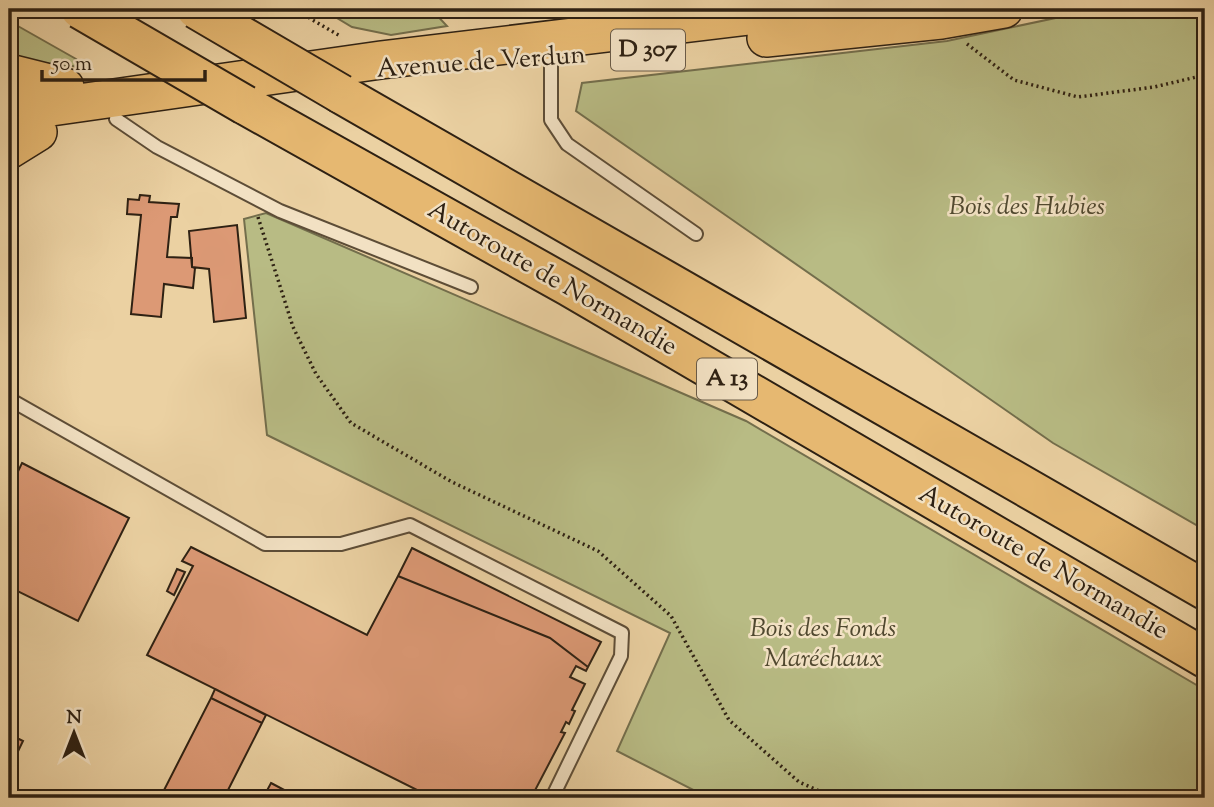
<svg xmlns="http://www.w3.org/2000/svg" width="1214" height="807" viewBox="0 0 1214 807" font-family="'Sorts Mill Goudy',serif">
<rect width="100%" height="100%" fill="#ebd1a2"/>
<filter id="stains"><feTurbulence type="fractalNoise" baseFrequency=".00286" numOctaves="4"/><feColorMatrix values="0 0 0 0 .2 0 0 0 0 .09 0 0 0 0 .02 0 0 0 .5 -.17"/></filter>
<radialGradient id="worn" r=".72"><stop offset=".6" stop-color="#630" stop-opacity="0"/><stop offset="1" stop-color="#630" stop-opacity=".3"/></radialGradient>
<!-- green -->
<path fill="#b8bb84" stroke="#736e4c" stroke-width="2" d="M322,9H431L447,26L391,35L352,27Z
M1098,9H1205V530L1053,443L576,111L582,83L947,41Z
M9,21L92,68L40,63L9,54Z
M266,213L746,421L1205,690V798H709L617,751L670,633L267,435L244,219Z"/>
<!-- building -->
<path fill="#dc9975" stroke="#2e2113" stroke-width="2" d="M140,195L150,196L149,202L179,204L177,217H171L167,257L192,258V267L195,268L193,288L164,284L161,317L131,314L141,215L127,214L128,199L139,200Z
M237,225L246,318L214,322L209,269L192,267L189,231Z
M9,426L17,430L14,436L9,433Z
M22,463L129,518L78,621L9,587V490Z
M9,473L15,477L11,485L9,484Z
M191,547L367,635L398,576L550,638L588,667L586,671L576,666L570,677L585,684L572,710L575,711L569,724L566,722L561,732L565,733L531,798H433L147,655L193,566L182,561Z
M412,548L601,642L588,667L550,638L398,576Z
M177,569L185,572L174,595L167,591Z
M215,689L266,715L262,723L211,698Z
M211,698L262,723L224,798H160Z
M9,734L23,741L9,770Z
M271,783L290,793L288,798H263Z"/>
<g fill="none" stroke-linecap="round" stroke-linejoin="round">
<!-- lane casing -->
<g stroke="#5d4d37" stroke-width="16">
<path id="lane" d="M551,60V120L567,144L696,234
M116,119L157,147L280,211L471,287
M9,399L265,544H341L410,525L622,633L621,656L552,798"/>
</g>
<!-- primary casing -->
<g stroke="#2e2113" stroke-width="40">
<path id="primary" d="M766,38L941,20L1004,9
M9,73L65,87
M9,113L381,60L806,9
M9,150L38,132"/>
</g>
<!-- highway casing -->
<g stroke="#2e2113" stroke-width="42">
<path id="highway" d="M341,94L1205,590
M245,105L568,286L1205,658"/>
</g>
<!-- path -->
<path stroke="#2e2113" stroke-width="3.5" stroke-dasharray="2 3.5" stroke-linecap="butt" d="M294,9L340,36
M967,44L1014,80L1078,97L1154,87L1205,75
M258,217L293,327L316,374L351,423L452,482L598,551L671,616L729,720L799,782L835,798"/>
<!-- lane -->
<use href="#lane" stroke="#f2e1c3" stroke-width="12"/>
<!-- primary -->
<use href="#primary" stroke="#e6b871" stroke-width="37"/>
<!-- highway -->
<use href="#highway" stroke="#e6b871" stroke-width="38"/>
<!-- highway-bridge casing -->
<g stroke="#2e2113" stroke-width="42" stroke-linecap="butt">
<path id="highway-bridge" d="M80,9L245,105
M196,9L341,94"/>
</g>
<!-- highway-bridge -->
<use href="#highway-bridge" stroke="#e6b871" stroke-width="38"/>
</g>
<g text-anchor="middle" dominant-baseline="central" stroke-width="5" stroke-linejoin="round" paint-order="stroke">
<!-- shield labels -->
<g fill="#f2e1c3" stroke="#695b48" stroke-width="2">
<rect x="611" y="29.5" width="74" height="41" rx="5"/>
<rect x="697" y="358.5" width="60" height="41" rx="5"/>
</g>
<g font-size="24" font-weight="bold" fill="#2e2113">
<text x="648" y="50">D 307</text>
<text x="727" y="379">A 13</text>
</g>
<!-- street labels -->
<g font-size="26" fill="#2e2113" stroke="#f2e1c3">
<text transform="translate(481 63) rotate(-4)">Avenue de Verdun</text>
<text transform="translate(552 279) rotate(30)">Autoroute de Normandie</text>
<text transform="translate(1043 563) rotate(30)">Autoroute de Normandie</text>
</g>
<!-- park labels -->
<g font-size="26" font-style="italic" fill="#50482f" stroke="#f2e1c3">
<text x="1027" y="207">Bois des Hubies</text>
<text x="823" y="629">Bois des Fonds<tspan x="823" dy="30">Maréchaux</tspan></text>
</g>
</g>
<!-- margin -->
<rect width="1214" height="807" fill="none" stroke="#ebd1a2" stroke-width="35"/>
<rect x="10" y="10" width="1193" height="786" fill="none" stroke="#2e2113" stroke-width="3.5"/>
<rect x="18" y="18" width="1179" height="772" fill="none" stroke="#2e2113" stroke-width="2"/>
<!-- north arrow -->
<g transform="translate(74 733)" stroke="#f2e1c3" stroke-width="5" paint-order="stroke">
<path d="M0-5L12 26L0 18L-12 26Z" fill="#2e2113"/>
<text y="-10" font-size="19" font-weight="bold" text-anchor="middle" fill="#2e2113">N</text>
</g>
<!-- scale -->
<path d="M42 70v10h163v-10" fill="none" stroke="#2e2113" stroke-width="3.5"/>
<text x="52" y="70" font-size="21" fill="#2e2113" stroke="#f2e1c3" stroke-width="5" paint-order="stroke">50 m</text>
<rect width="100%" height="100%" filter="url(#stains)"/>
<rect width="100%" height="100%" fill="url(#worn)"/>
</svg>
